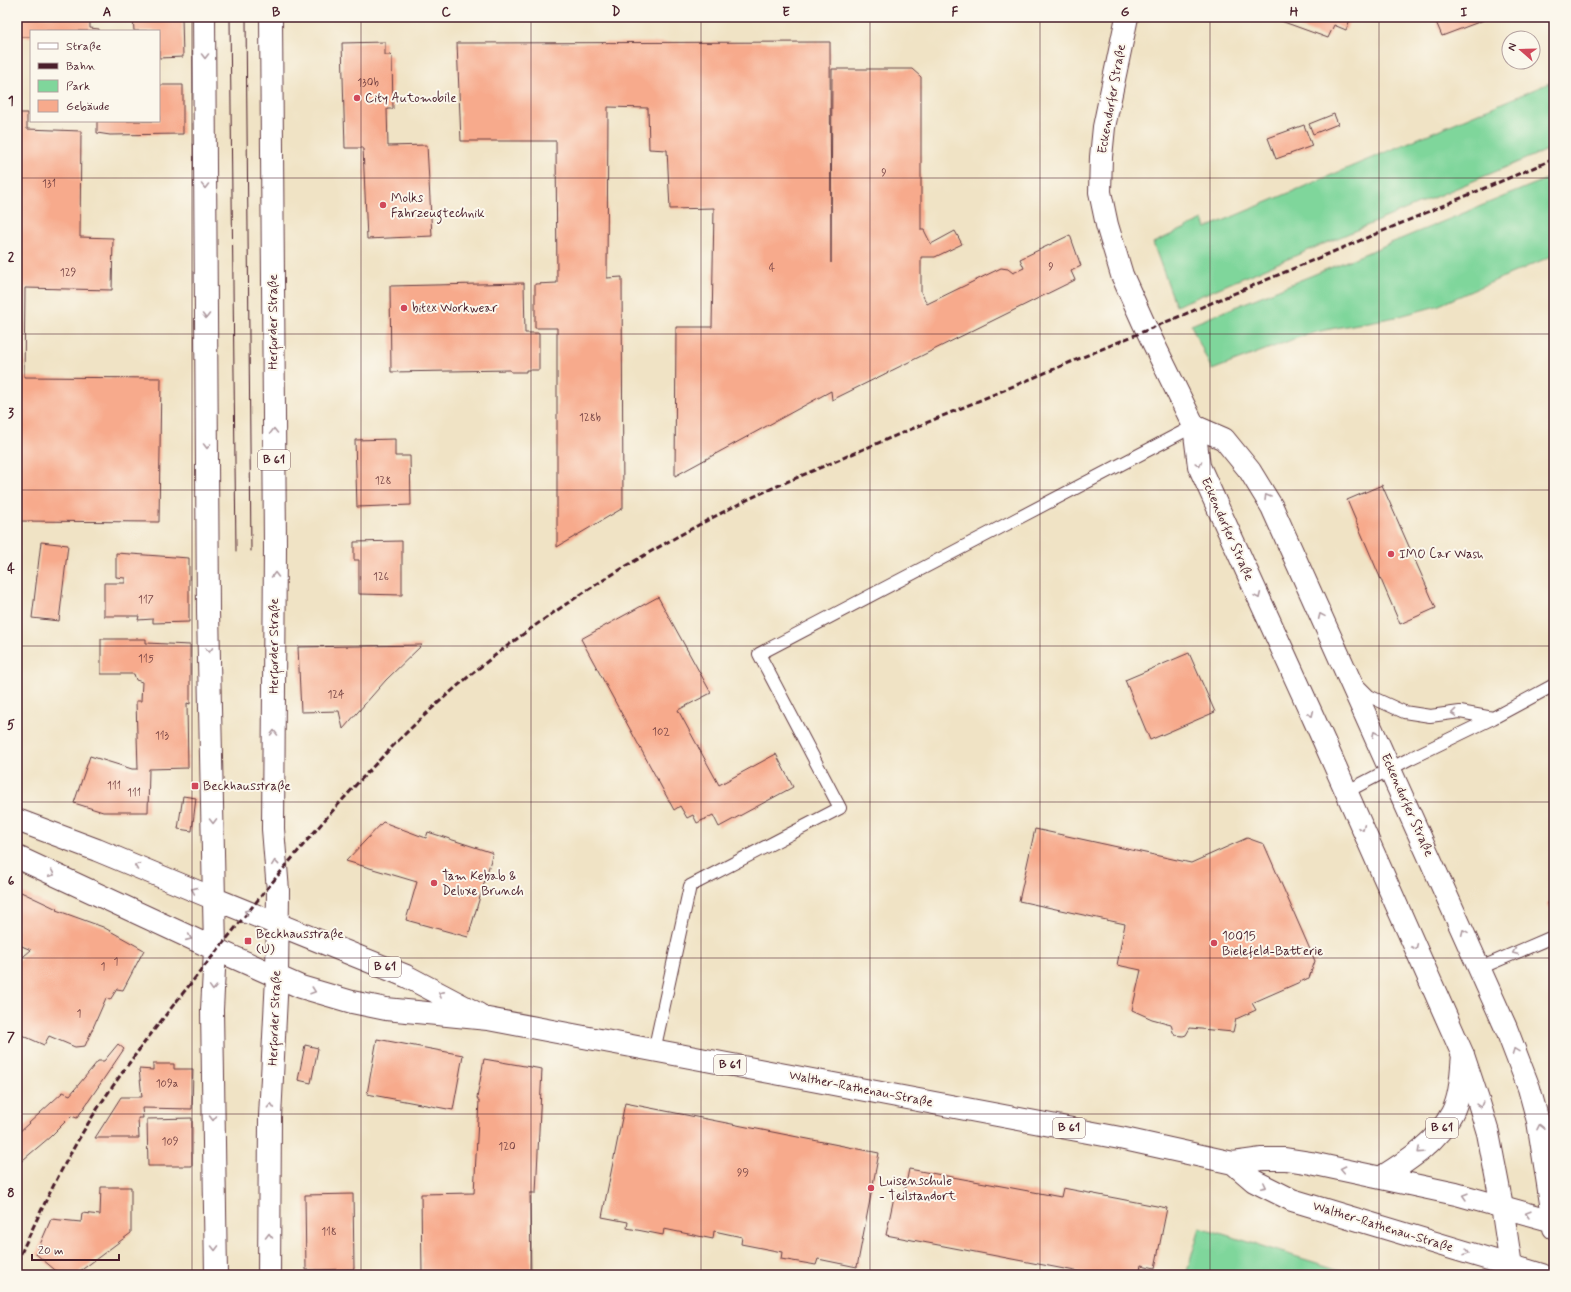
<svg xmlns="http://www.w3.org/2000/svg" width="1571" height="1292" viewBox="0 0 1571 1292" font-family="Mynerve,sans-serif">
<rect width="100%" height="100%" fill="#fbf7ec"/>
<filter id="ink" filterUnits="userSpaceOnUse"><feTurbulence type="fractalNoise" baseFrequency=".025" numOctaves="2"/><feDisplacementMap in="SourceGraphic" scale="8" xChannelSelector="R" yChannelSelector="G"/><feConvolveMatrix kernelMatrix="1 2 1 2 8 2 1 2 1" color-interpolation-filters="sRGB"/></filter>
<filter id="wash" filterUnits="userSpaceOnUse"><feTurbulence type="fractalNoise" baseFrequency=".012" numOctaves="4" result="noise"/><feDisplacementMap in="SourceGraphic" scale="16" xChannelSelector="R" yChannelSelector="G"/><feGaussianBlur stdDeviation="0.9" result="paint"/><feColorMatrix in="noise" values="0 0 0 0 0 0 0 0 0 0 0 0 0 0 0 0 0 1.4 0 .05"/><feComposite in="paint" operator="in"/></filter>
<g filter="url(#wash)">
<rect width="100%" height="100%" fill="#f0e3c5"/>
<!-- green -->
<path fill="#7fd69b" stroke="#647a63" d="M1554,81V147L1176,306L1153,243L1203,220L1206,228Z
M1554,176V255L1437,306L1396,317L1325,330L1305,335L1212,370L1191,325Z
M1200,1227L1356,1275H1186Z"/>
<g id="blocks">
<!-- building -->
<path fill="#f7aa8c" d="M17,17H90V28L99,29V31H31V37H17Z
M133,17H182L183,57L159,58V31H134Z
M1270,17H1351L1346,30L1334,25L1328,38Z
M1434,17H1492L1442,36Z
M385,42V55H390L392,57L393,109H387L388,146L427,145L432,236L367,239L363,148H345L342,43Z
M830,42L831,263L832,69H912L921,77V230H924L931,244L955,231L962,244L935,257H921V292L927,304L1001,268L1008,269L1013,273L1024,268L1020,259L1070,235L1081,266L1071,271L1075,280L832,400L831,391L675,476L676,327H712L714,208L670,209L667,150L649,149L648,108L608,107L607,278L622,277L623,508L557,547V328H535V284L557,283L556,141H461L457,43Z
M159,85H183V134L110,135L97,133V121H159Z
M17,113H27V129L81,131L80,237L113,238L112,290L25,288L24,377L161,378L159,522L17,521Z
M1334,114L1338,124L1313,134L1309,124Z
M1304,125L1312,146L1276,159L1268,138Z
M524,283L525,333H539V370H526V372H511L510,370L391,372L390,286Z
M395,439V456H410L411,505L357,507L355,440Z
M1382,485L1436,608L1400,624L1347,500Z
M402,541V595L359,594V560H354V542Z
M41,542L68,545L59,621L32,618Z
M116,553L189,558V622L153,623V619L138,620L139,616H104V583H125V578L116,577Z
M658,597L711,693L678,710L719,785L776,754L793,787L719,827L713,815L697,823L693,815L687,818L680,806L674,810L581,639Z
M101,639H146V643L190,645V704L187,703L188,768L149,769L148,812H103L74,803L90,756L132,769H138L136,701H141L142,682L136,680L134,674H101Z
M422,645L386,680L343,729L339,711L301,712L298,647Z
M1189,653L1215,712L1150,740L1125,680Z
M183,796L196,798L192,831L178,829Z
M383,822L426,838L428,832L493,853L468,937L406,920L417,882L346,861Z
M1035,829L1191,863L1247,838L1264,844L1315,961L1309,978L1252,1003L1256,1010L1236,1019L1233,1032L1190,1028L1186,1035L1183,1036L1175,1035L1173,1032L1171,1024L1152,1019L1132,1010L1141,970L1117,965L1125,924L1019,901Z
M21,892L57,909L56,910L103,927L144,950L123,990L117,989L110,1000L106,998L85,1046L75,1047L49,1036L44,1045L17,1033V962L31,950L17,944V899Z
M1554,899V915L1547,903Z
M377,1039L463,1055L453,1110L367,1094Z
M118,1044L124,1049L77,1118L71,1116L50,1137L17,1165V1134L63,1092L70,1095L98,1061H104Z
M305,1045L318,1048L311,1083L298,1080Z
M484,1059L542,1069L536,1193H530L531,1275H422L421,1194L474,1193L479,1101L477,1098Z
M153,1064H174V1069H193L192,1109L142,1108L143,1118H138L139,1138H95L121,1097H142L139,1069L153,1070Z
M625,1103L879,1153L857,1267L818,1259L816,1265L781,1259L782,1252L741,1244L742,1237L714,1231L713,1239L664,1229L663,1235L627,1228L628,1222L602,1217Z
M192,1118V1166H148L147,1119Z
M909,1169L1061,1197L1063,1188L1167,1208L1155,1268L1141,1265L1139,1275H1096L886,1235L894,1197L903,1199Z
M101,1187H131V1233L75,1275H61L36,1254L51,1219L81,1222L82,1213L100,1215Z
M353,1194L354,1269L306,1270L305,1195Z"/>
</g>
</g>
<g filter="url(#ink)">
<use href="#blocks" fill-opacity="0" stroke="#633c42" stroke-width="1"/>
<g fill="none" stroke-linecap="round" stroke-linejoin="round">
<!-- lane casing -->
<g stroke="#633c42" stroke-width="14">
<path id="lane" d="M1357,684L1369,696L1404,712L1430,716L1460,712L1493,718
M1346,792L1411,758L1493,718L1554,685
M1480,968L1550,938
M654,1051L690,886L840,808L759,654L1194,426"/>
</g>
<!-- secondary casing -->
<g stroke="#633c42" stroke-width="24">
<path id="secondary" d="M1127,17L1104,127L1101,157L1100,192L1107,225L1122,275L1144,324L1194,426L1199,466L1323,739L1463,1055L1479,1103L1488,1133L1502,1206
M1194,426L1224,439L1250,471L1272,507L1506,1028L1529,1088L1538,1121L1554,1222
M17,820L97,850L215,899
M17,857L215,949L212,1010L216,1275
M269,1275L270,1117L277,977"/>
</g>
<!-- primary casing -->
<g stroke="#633c42" stroke-width="24">
<path id="primary" d="M204,17L208,611L215,949L301,987L352,1002L386,1009L488,1019L1120,1138L1233,1163L1262,1159H1285L1311,1163L1456,1194L1553,1221L1554,1228
M271,17L275,547L273,829L278,891L277,977
M215,899L406,976L478,1014
M1233,1163L1254,1181L1292,1200L1542,1275
M1382,1177C1409,1160 1437,1142 1452,1113C1461,1096 1461,1074 1463,1055
M1502,1206L1511,1266"/>
</g>
<!-- highway casing -->
<g stroke="#633c42" stroke-width="24">
<path id="highway" d="M1511,1266L1512,1275"/>
</g>
<!-- lane -->
<use href="#lane" stroke="#fff" stroke-width="12"/>
<!-- secondary -->
<use href="#secondary" stroke="#fff" stroke-width="22"/>
<!-- primary -->
<use href="#primary" stroke="#fff" stroke-width="22"/>
<!-- highway -->
<use href="#highway" stroke="#fff" stroke-width="22"/>
<!-- tram -->
<path stroke="#4a1f2b" stroke-width="1" d="M230,17L236,551
M246,17L251,551"/>
<!-- rail -->
<path stroke="#4a1f2b" stroke-width="3" stroke-dasharray="6 3" stroke-linecap="butt" d="M17,1262C40,1212 64,1161 94,1114C133,1054 179,998 224,942C281,871 339,799 404,735C500,640 617,566 737,505C774,486 814,471 852,454L1554,159"/>
</g>
<!-- one-way arrows -->
<defs><path id="oneway-chevron" d="M-2-3.5L2.5 0L-2 3.5" fill="none" stroke-width="1.6" stroke-linecap="round" stroke-linejoin="round"/></defs>
<g stroke="#ae9aa0">
<use href="#oneway-chevron" transform="translate(205 56) rotate(90)"/>
<use href="#oneway-chevron" transform="translate(205 186) rotate(90)"/>
<use href="#oneway-chevron" transform="translate(206 316) rotate(90)"/>
<use href="#oneway-chevron" transform="translate(274 431) rotate(-91)"/>
<use href="#oneway-chevron" transform="translate(207 446) rotate(90)"/>
<use href="#oneway-chevron" transform="translate(1199 464) rotate(75)"/>
<use href="#oneway-chevron" transform="translate(1267 497) rotate(-121)"/>
<use href="#oneway-chevron" transform="translate(275 575) rotate(-90)"/>
<use href="#oneway-chevron" transform="translate(1258 596) rotate(66)"/>
<use href="#oneway-chevron" transform="translate(1321 616) rotate(-114)"/>
<use href="#oneway-chevron" transform="translate(209 650) rotate(89)"/>
<use href="#oneway-chevron" transform="translate(1454 713) rotate(174)"/>
<use href="#oneway-chevron" transform="translate(1311 714) rotate(66)"/>
<use href="#oneway-chevron" transform="translate(274 733) rotate(-90)"/>
<use href="#oneway-chevron" transform="translate(1375 734) rotate(-115)"/>
<use href="#oneway-chevron" transform="translate(213 821) rotate(89)"/>
<use href="#oneway-chevron" transform="translate(1362 828) rotate(66)"/>
<use href="#oneway-chevron" transform="translate(275 863) rotate(-96)"/>
<use href="#oneway-chevron" transform="translate(137 866) rotate(-158)"/>
<use href="#oneway-chevron" transform="translate(52 874) rotate(25)"/>
<use href="#oneway-chevron" transform="translate(194 890) rotate(-156)"/>
<use href="#oneway-chevron" transform="translate(247 912) rotate(-158)"/>
<use href="#oneway-chevron" transform="translate(1464 932) rotate(-114)"/>
<use href="#oneway-chevron" transform="translate(189 938) rotate(24)"/>
<use href="#oneway-chevron" transform="translate(1415 947) rotate(66)"/>
<use href="#oneway-chevron" transform="translate(1515 952) rotate(158)"/>
<use href="#oneway-chevron" transform="translate(213 988) rotate(92)"/>
<use href="#oneway-chevron" transform="translate(313 991) rotate(19)"/>
<use href="#oneway-chevron" transform="translate(441 994) rotate(-152)"/>
<use href="#oneway-chevron" transform="translate(1515 1051) rotate(-111)"/>
<use href="#oneway-chevron" transform="translate(1480 1105) rotate(73)"/>
<use href="#oneway-chevron" transform="translate(271 1106) rotate(-87)"/>
<use href="#oneway-chevron" transform="translate(213 1118) rotate(90)"/>
<use href="#oneway-chevron" transform="translate(1540 1127) rotate(-102)"/>
<use href="#oneway-chevron" transform="translate(1420 1151) rotate(138)"/>
<use href="#oneway-chevron" transform="translate(1343 1169) rotate(-168)"/>
<use href="#oneway-chevron" transform="translate(1264 1186) rotate(27)"/>
<use href="#oneway-chevron" transform="translate(1465 1196) rotate(-164)"/>
<use href="#oneway-chevron" transform="translate(1528 1214) rotate(-164)"/>
<use href="#oneway-chevron" transform="translate(269 1236) rotate(-90)"/>
<use href="#oneway-chevron" transform="translate(215 1248) rotate(89)"/>
<use href="#oneway-chevron" transform="translate(1467 1252) rotate(17)"/>
</g>
</g>
<!-- grid -->
<path fill="none" stroke="#4a1f2b" stroke-width="1" stroke-opacity="0.55" d="M192,17V1275M361,17V1275M531,17V1275M701,17V1275M870,17V1275M1040,17V1275M1210,17V1275M1379,17V1275M17,178H1554M17,334H1554M17,490H1554M17,646H1554M17,802H1554M17,958H1554M17,1114H1554"/>
<!-- markers -->
<g fill="#d1495b" stroke="#fbf7ec" stroke-width="1.5">
<circle cx="357" cy="98" r="4"/>
<circle cx="383" cy="205" r="4"/>
<circle cx="404" cy="308" r="4"/>
<circle cx="1391" cy="554" r="4"/>
<rect x="191" y="782" width="8" height="8" rx="2"/>
<circle cx="434" cy="883" r="4"/>
<rect x="244" y="937" width="8" height="8" rx="2"/>
<circle cx="1214" cy="943" r="4"/>
<circle cx="871" cy="1188" r="4"/>
</g>
<g text-anchor="middle" dominant-baseline="central" stroke-width="4" stroke-linejoin="round" paint-order="stroke">
<!-- number labels -->
<g font-size="11" fill="#754243">
<text x="368" y="83">130b</text>
<text x="884" y="173">9</text>
<text x="49" y="184">131</text>
<text x="1051" y="267">9</text>
<text x="772" y="268">4</text>
<text x="68" y="273">129</text>
<text x="590" y="418">128b</text>
<text x="383" y="481">128</text>
<text x="381" y="577">126</text>
<text x="146" y="600">117</text>
<text x="146" y="659">115</text>
<text x="336" y="695">124</text>
<text x="661" y="732">102</text>
<text x="162" y="736">113</text>
<text x="114" y="786">111</text>
<text x="134" y="793">111</text>
<text x="116" y="962">1</text>
<text x="103" y="967">1</text>
<text x="79" y="1014">1</text>
<text x="167" y="1084">109a</text>
<text x="170" y="1142">109</text>
<text x="507" y="1147">120</text>
<text x="743" y="1173">99</text>
<text x="329" y="1232">118</text>
</g>
<!-- shield labels -->
<g fill="#fbf7ec" stroke="#7f6065" stroke-width="1">
<rect x="258" y="450" width="32" height="20" rx="3"/>
<rect x="369" y="957" width="32" height="20" rx="3"/>
<rect x="714" y="1055" width="32" height="20" rx="3"/>
<rect x="1053" y="1118" width="32" height="20" rx="3"/>
<rect x="1426" y="1118" width="32" height="20" rx="3"/>
</g>
<g font-size="12" font-weight="bold" fill="#4a1f2b">
<text x="274" y="460">B 61</text>
<text x="385" y="967">B 61</text>
<text x="730" y="1065">B 61</text>
<text x="1069" y="1128">B 61</text>
<text x="1442" y="1128">B 61</text>
</g>
<!-- poi labels -->
<g font-size="13" fill="#4a1f2b" stroke="#fbf7ec" text-anchor="start">
<text x="365" y="98">City Automobile</text>
<text x="391" y="198">Molks<tspan x="391" dy="15">Fahrzeugtechnik</tspan></text>
<text x="412" y="308">bitex Workwear</text>
<text x="1399" y="554">IMO Car Wash</text>
<text x="203" y="786">Beckhausstraße</text>
<text x="442" y="876">Tam Kebab &amp;<tspan x="442" dy="15">Deluxe Brunch</tspan></text>
<text x="256" y="934">Beckhausstraße<tspan x="256" dy="15">(U)</tspan></text>
<text x="1222" y="936">10015<tspan x="1222" dy="15">Bielefeld-Batterie</tspan></text>
<text x="879" y="1181">Luisenschule<tspan x="879" dy="15">- Teilstandort</tspan></text>
</g>
<!-- street labels -->
<g font-size="13" fill="#4a1f2b" stroke="#fbf7ec">
<text transform="translate(1112 99) rotate(-80)">Eckendorfer Straße</text>
<text transform="translate(273 322) rotate(-90)">Herforder Straße</text>
<text transform="translate(1227 529) rotate(66)">Eckendorfer Straße</text>
<text transform="translate(274 646) rotate(-90)">Herforder Straße</text>
<text transform="translate(1407 805) rotate(66)">Eckendorfer Straße</text>
<text transform="translate(275 1018) rotate(-88)">Herforder Straße</text>
<text transform="translate(861 1089) rotate(11)">Walther-Rathenau-Straße</text>
<text transform="translate(1383 1227) rotate(17)">Walther-Rathenau-Straße</text>
</g>
</g>
<!-- margin -->
<rect width="1571" height="1292" fill="none" stroke="#fbf7ec" stroke-width="44"/>
<!-- legend -->
<rect x="30" y="30" width="130" height="92" fill="#fbf7ec" stroke="#b4a19f"/>
<rect x="38" y="43" width="20" height="6" fill="#ffffff" stroke="#b4a19f"/>
<text x="66" y="50" font-size="12" fill="#4a1f2b">Straße</text>
<rect x="38" y="63" width="20" height="6" fill="#4a1f2b" stroke="#b4a19f"/>
<text x="66" y="70" font-size="12" fill="#4a1f2b">Bahn</text>
<rect x="38" y="80" width="20" height="12" fill="#7fd69b" stroke="#b4a19f"/>
<text x="66" y="90" font-size="12" fill="#4a1f2b">Park</text>
<rect x="38" y="100" width="20" height="12" fill="#f7aa8c" stroke="#b4a19f"/>
<text x="66" y="110" font-size="12" fill="#4a1f2b">Gebäude</text>
<!-- north arrow -->
<g transform="translate(1521 50) rotate(290)"><circle r="19" fill="#fbf7ec" stroke="#b4a19f"/>
<path d="M0-3L7 15L0 10L-7 15Z" fill="#d1495b"/>
<text y="-6" font-size="11" font-weight="bold" text-anchor="middle" fill="#4a1f2b">N</text>
</g>
<!-- scale -->
<path d="M32 1254v6h87v-6" fill="none" stroke="#4a1f2b" stroke-width="2"/>
<text x="38" y="1254" font-size="12" fill="#4a1f2b" stroke="#fbf7ec" stroke-width="3" paint-order="stroke">20 m</text>
<rect x="22" y="22" width="1527" height="1248" fill="none" stroke="#4a1f2b" stroke-width="1.5"/>
<g font-size="13" text-anchor="middle" font-weight="bold" fill="#4a1f2b">
<text x="107" y="16">A</text>
<text x="276" y="16">B</text>
<text x="446" y="16">C</text>
<text x="616" y="16">D</text>
<text x="786" y="16">E</text>
<text x="955" y="16">F</text>
<text x="1125" y="16">G</text>
<text x="1294" y="16">H</text>
<text x="1464" y="16">I</text>
<text x="11" y="105">1</text>
<text x="11" y="261">2</text>
<text x="11" y="417">3</text>
<text x="11" y="573">4</text>
<text x="11" y="729">5</text>
<text x="11" y="885">6</text>
<text x="11" y="1041">7</text>
<text x="11" y="1197">8</text>
</g>
</svg>
